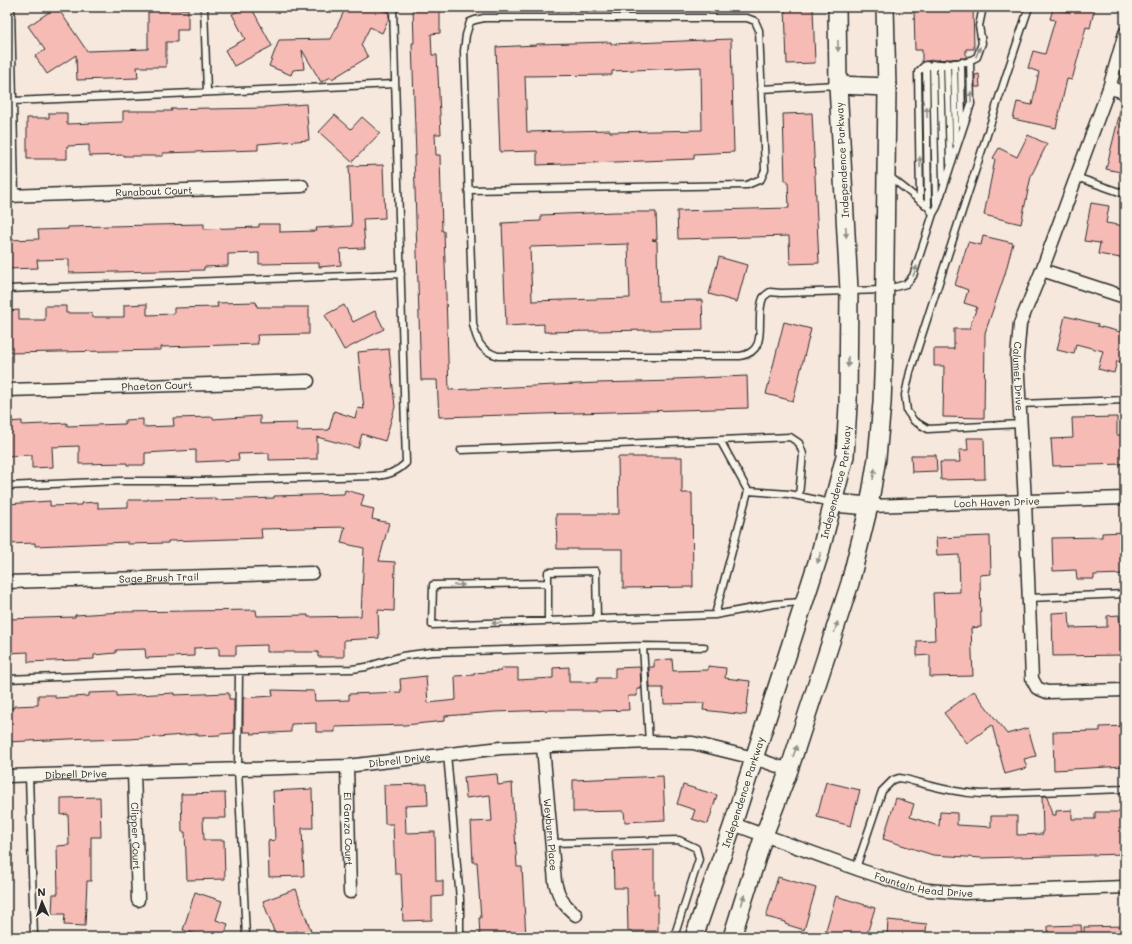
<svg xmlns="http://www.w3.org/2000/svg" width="1132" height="944" viewBox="0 0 1132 944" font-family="Mali,sans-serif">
<rect width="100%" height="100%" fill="#f7e8de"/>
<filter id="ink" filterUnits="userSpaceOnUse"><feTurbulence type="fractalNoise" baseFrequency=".025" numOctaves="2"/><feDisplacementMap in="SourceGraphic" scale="8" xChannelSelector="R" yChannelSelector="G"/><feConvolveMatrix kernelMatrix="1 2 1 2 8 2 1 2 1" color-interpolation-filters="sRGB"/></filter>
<g filter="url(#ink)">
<!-- building -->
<path fill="#f7bbb6" stroke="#2b2b2b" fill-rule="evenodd" d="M57,7L87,51L148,49V9H188V30H177V42H166V67H137L138,78L77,80L76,55L47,74L35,56L45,50L28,26Z
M246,7H251L272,46L234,66L225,50L245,39L232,14Z
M346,7H376L389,13V18L382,33L370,27L361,45L368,57L332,79L331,77L321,82L302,50L304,69L293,70L291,75L269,66L279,40L331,39Z
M413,7H440V33L431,34L432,55H437L441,134H435L436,155H440L442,231H444L449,390L598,383L674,381V379L747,376L748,408L439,417L437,380H421L416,221L414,156H416L412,43H414Z
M785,7H813L815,63L787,64Z
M914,7H973L974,49H966V58L936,60H933L922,62V50H915Z
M1071,7H1095L1090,28L1086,27L1072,80L1067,79L1056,128L1013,119L1017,102L1032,105L1039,72L1028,68L1033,51L1045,54L1055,20L1050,19L1053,9L1070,12Z
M731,39L734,152L694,154V159L537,165V151L500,152L496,47L537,45V44L611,42V44ZM701,67L702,130L610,132V130L527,132L525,76L612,75V71Z
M979,74L980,87H975V75Z
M306,104L309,140L258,144V150L163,153V156H124V155L89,156V145L67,146V159H27V118H49V113H67V124L123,122V111H172L171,109L209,108L210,109L265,108V107Z
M1121,108L1125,109V173L1106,169Z
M812,113L819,263L790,264L789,236L678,239L677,211L789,208L788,181H785L783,114Z
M335,115L351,129L362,117L380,133L352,162L319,132Z
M1028,135L1047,144L1031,176L1021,224L984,215L995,159L993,158L999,148L1017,157Z
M383,165L385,218L363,219L365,248L340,249L341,265L319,267V263L259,264V253L228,254V266L204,267V270L69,273V259L37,260L38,268L7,269V240L39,239L38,230L68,229V227L154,225L204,224V229L259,227V224H280V232L317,231L316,228L352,226L349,166Z
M1091,203L1109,206L1106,223L1125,226V235L1121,258L1098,254L1100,243L1084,241Z
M615,212H656L657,239L652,240L657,241L658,301L702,300L703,329L544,332V324L506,326L502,223L541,221V215ZM628,244L630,298L532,301L530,247Z
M983,236L1013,243L1005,274L985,333L984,418L943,417L944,366H934V349H954V329H969L977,307L964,303L968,290L955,285L968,242L981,245Z
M719,257L747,265L737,302L709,294Z
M256,302L257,307H309V334L257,335L258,344L161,347V350L7,353V311L19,310V320H45V306H66V313H92V317H124V305L147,304V315L174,314V308L218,307L217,303Z
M344,305L353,322L375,311L384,329L344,350L325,315Z
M1065,316L1098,324L1097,326L1125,333V363L1117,361L1114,373L1098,369L1103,351L1076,344L1074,354L1057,350Z
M784,322L811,329L793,401L766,394Z
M389,349L395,407L385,441L362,434L358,448L317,437V459L269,460V453L238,454L239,460L196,462V450L145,453V465H127V463L79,464V446L52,447L53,467L32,468V455L7,456V422L22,421V425L67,423V426L125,424V420L143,419V427L174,426L173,418L213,417V419L260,416V424L297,423V431L329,430L334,411L355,418L358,408L364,409L358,352Z
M1117,417V435H1125V464L1053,466L1051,439L1073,438L1072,418Z
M967,438H984L985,479L941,480L940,462H960L959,450H968Z
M911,455H936L937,471L912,472Z
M618,457H682V493H692L693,587L623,588V549H557L556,514H619Z
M345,490L364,495L361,506L374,509L372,519L389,523L379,561L395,562L394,611L378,610L379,638L344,640V657H318V652H267V645L236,646V655H219V647L194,648V656L146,658L145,649L116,650V653L94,655V659L77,660L28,662V652L7,653V619L75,617V615L122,612L256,610L257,616L308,615V617L361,616L364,548L341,543L345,527L261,529L262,538L168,541V543L128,544V542L35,546V543L7,544V504L50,501V506L81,505V503L98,502V508L128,507V500H148V499L215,498V500L274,498V496L344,494Z
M1125,532V574L1094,575V579H1077L1076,570L1053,571L1052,538L1102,537V533Z
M990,536L991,574L980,575L981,627L971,628L973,676L930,677V655L917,656V641L935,640L933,593L960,592L959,555L937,556L936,538Z
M1069,612L1070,628L1107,627V616L1119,615L1120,625H1125V655L1053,656L1052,613Z
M672,659L673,671L708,670V666L726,668L725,678L750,681L746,715L703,710L704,703L664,704L663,688H650L649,667H654V660Z
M569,667V682H597V678H615V668L640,667L641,689H637V696H628L629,710L598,711V710H554L494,712L445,716V721L405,725L335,727V732H316V723L291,724V732L251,734V732H243V698L273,696L272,690L314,691L315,701L349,700V694L401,692L400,679L426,676L428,703L456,700L455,676L474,675V673L501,671V668H518V680L553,678V668Z
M974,691L1007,734L1028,728L1036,756L1024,759L1027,768L1005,774L992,725L967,743L944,713Z
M117,692V696L174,693V695L229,693V699H234V733L220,734V735L198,736V734L130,739L90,740V738L7,742V708H14V706L38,705V695H55V698L89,696V693Z
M1125,726V766L1054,770L1053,732L1100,731V727Z
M497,774L498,785L512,783L517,867H522L526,937H480L479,918H481L479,892L477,862H473L471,822L492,821L490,795L466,798L464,777Z
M663,776L665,820L625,822L624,811L573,812V780Z
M826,782L860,790L851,826L817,817Z
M427,784L428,805L405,806L406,833L435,832L436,881H443V896L432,897V920L403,921L401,874H395L393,824H385L384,785Z
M683,785L717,795L708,824L692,819L695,810L677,804Z
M312,789L313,828H302L304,876L269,877L268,841L275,840L273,791Z
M225,793L226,818H203L204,840H224L225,879L187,880L185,832H182L181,794Z
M1042,796H1047L1052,815H1056V811L1072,810V819H1095V812H1125V854L983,858L933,855L883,839L896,798L914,804L910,817L939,826L940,812L957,813V825L991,827V816H1017V835L1043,834Z
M100,797L101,837H91V881H87L85,926L64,925L65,914H52L53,894H58L57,846L69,845L68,814L61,815V798Z
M654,849V894H658V931H628L627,888H614L613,851Z
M778,877L816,888L804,930L785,924L786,922L766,917Z
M296,889L313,937H296L297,931L281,937H276L263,901Z
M195,892L222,901L216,920L228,924L224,937H206L183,930Z
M836,896L875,908L866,937H839L825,933Z
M888,920L927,924L925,937H887Z
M1081,925L1082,937H1048V926Z
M1125,926V937H1084V927Z"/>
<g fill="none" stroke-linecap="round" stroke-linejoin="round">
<!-- service casing -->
<g stroke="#2b2b2b" stroke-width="9">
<path id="service" d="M11,7L15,195
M204,7L207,92
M961,62L962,124
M947,63L950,163
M954,63L956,143
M933,64L936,203
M940,64L943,182
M926,65L928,207
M761,89L837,85
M13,101L395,84
M1076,177L1125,194
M468,190L747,185L761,179L765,170L759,30L755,21L747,18H484L475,20L470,22L466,35L464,51L473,324C477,342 480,350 498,356H740C771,351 754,319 763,298C764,296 767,294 770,292L781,293L884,290L906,284L913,276L933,214L928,207L889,176
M920,201L918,72L924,66L967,62L977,57L982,43L979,26L983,7
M933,214L937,207L971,104L970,60
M7,289L401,274
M1020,404L1125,400
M1021,424L928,429L914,421L907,411L905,395L910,372L1006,76L1029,7
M720,440L790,437L799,443L803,454L799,496
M461,450L720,440L748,491
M7,486L120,481H200L374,476C386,476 397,472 406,463L393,7
M548,583L433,585L432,625L715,615L748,491L789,494L831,503
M1029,598L1125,594
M715,615L774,604L802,602
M548,621V572L596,571L597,619
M643,646L649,742
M239,671L238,769L246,937
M7,679L185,672L352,669L366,667L402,656L432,652L643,646L704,647
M447,754L460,899V937
M29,776L34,937
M552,843L679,840L696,848L699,859L674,937
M856,868L882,791L893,780L899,778L905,779C932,786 954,793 982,794L1125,789"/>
</g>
<!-- minor casing -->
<g stroke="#2b2b2b" stroke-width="15">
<g id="minor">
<path id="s1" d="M1125,33L1109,88L1042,270L1020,324L1017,358L1025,502L1032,679L1037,688L1047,692L1125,690"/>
<path d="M1109,88L1125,92"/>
<path id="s2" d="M7,196L302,186"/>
<path d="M1042,270L1125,297"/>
<path id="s3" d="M7,390L308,381"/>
<path id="s4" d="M869,506L1125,498"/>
<path id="s5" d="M7,582L312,573"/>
<path id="s6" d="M543,747L555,882C559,898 563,904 576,915"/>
<path id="s7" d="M347,766L350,892"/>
<path id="s8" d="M134,772L138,900"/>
<path id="s9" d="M7,776L347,766L501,748L649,742L693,743L754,758L789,770"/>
<path id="s10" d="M733,824L860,870L908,886L928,890L965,893L1125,887"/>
</g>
</g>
<!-- secondary casing -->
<g stroke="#2b2b2b" stroke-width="20">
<g id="secondary">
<path d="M838,85L887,87"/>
<path d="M833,503L869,506"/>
<path id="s11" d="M694,937L733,824L820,553L845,456L848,405L849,290L838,85L837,7"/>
<path d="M732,937L764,835L789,770L850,583L869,506L877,458L882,403L884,350L887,87L885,7"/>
</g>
</g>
<!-- service -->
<use href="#service" stroke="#f7f3e8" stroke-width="6"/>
<!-- minor -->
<use href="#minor" stroke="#f7f3e8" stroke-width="12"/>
<!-- secondary -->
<use href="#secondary" stroke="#f7f3e8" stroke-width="17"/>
</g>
<!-- one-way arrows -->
<defs><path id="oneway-solid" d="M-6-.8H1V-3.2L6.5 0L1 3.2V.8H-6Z"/></defs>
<g fill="#918f8a">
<use href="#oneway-solid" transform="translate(838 46) rotate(89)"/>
<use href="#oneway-solid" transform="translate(978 52) rotate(-67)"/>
<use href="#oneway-solid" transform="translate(971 97) rotate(-91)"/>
<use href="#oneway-solid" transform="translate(927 112) rotate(-91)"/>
<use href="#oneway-solid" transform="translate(920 162) rotate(-91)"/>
<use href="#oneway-solid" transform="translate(846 232) rotate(87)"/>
<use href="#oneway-solid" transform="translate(915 271) rotate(-70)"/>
<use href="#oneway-solid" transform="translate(848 362) rotate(90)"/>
<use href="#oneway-solid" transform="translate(874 474) rotate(-80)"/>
<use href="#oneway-solid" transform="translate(819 558) rotate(108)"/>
<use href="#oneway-solid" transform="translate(459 585) rotate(-1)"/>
<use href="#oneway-solid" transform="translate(497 623) rotate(178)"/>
<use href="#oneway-solid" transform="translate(836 627) rotate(-72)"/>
<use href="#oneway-solid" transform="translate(795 751) rotate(-72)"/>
<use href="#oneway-solid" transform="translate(743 900) rotate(-73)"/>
</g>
</g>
<g text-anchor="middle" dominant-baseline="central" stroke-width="3" stroke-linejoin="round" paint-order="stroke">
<!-- street labels -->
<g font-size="10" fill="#2b2b2b" stroke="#f7f3e8">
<text transform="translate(842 160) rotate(-93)">Independence Parkway</text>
<text stroke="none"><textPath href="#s2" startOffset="147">Runabout Court</textPath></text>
<text stroke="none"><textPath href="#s1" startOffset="362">Calumet Drive</textPath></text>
<text stroke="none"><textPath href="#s3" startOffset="150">Phaeton Court</textPath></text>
<text stroke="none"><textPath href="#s11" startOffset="477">Independence Parkway</textPath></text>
<text stroke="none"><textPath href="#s4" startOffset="128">Loch Haven Drive</textPath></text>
<text stroke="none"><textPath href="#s5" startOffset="152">Sage Brush Trail</textPath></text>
<text stroke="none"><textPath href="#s9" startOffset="393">Dibrell Drive</textPath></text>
<text stroke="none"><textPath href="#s9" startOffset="69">Dibrell Drive</textPath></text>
<text stroke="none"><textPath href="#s11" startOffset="153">Independence Parkway</textPath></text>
<text stroke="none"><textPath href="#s7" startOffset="63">El Ganza Court</textPath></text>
<text stroke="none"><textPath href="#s6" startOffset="88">Weyburn Place</textPath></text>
<text stroke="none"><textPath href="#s8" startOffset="64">Clipper Court</textPath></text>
<text stroke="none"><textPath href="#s10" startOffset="201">Fountain Head Drive</textPath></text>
</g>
</g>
<!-- margin -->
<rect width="1132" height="944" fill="none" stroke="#f7f3e8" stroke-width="24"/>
<rect x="12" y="12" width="1108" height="920" fill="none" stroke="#2b2b2b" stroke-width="1.5" filter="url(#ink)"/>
<!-- north arrow -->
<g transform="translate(42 902) rotate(358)" stroke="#f7f3e8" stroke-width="3" paint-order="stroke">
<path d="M0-3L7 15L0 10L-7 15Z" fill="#2b2b2b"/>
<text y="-6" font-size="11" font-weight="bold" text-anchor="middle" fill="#2b2b2b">N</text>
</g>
</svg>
